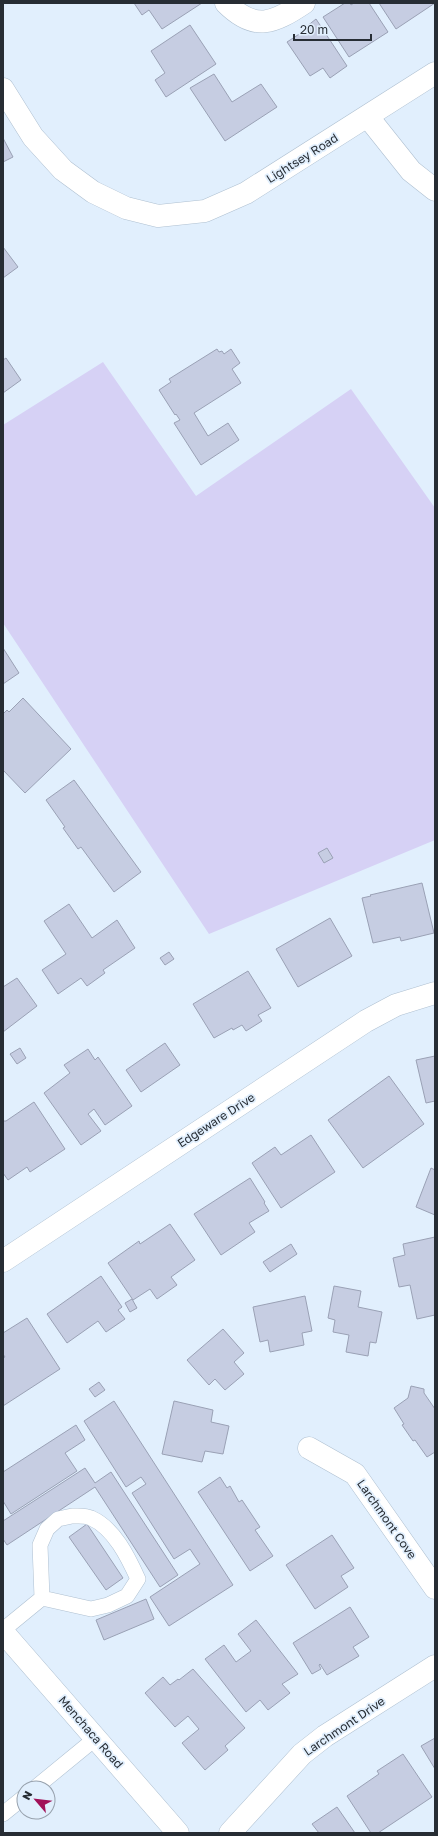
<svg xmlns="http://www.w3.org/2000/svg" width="438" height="1836" viewBox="0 0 438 1836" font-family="'Golos Text',sans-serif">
<rect width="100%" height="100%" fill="#e1effd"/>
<!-- green -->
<path fill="#d6d1f5" d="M103,362L196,496L351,389L435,508V840L209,934L3,623V425Z"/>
<!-- building -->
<path fill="#c6cde2" stroke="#9aa1b5" d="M134,3H202L162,29L149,10L142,15Z
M345,3H350L351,5L354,3H369L388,32L349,57L323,17Z
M379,3H435L396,29Z
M316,19L347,66L330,78L323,68L310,76L287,42L307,29L306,27Z
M190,25L216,64L166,97L155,80L165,73L151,51Z
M214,74L232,102L261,84L277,107L225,141L190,88Z
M3,138L13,157L3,162Z
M3,247L18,267L3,278Z
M217,349L219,352L222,351L224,354L231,349L240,363L232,369L241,383L194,413L208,436L228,423L239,440L201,465L174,423L180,420L176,414L175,415L159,390L171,382L169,379Z
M6,358L21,380L3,393V360Z
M3,648L19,673L3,684Z
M23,698L71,749L25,793L3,770V714L7,710L9,712Z
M74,780L141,872L114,892L81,847L78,849L63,828L65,827L46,800Z
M327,848L333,858L324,863L318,853Z
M422,883L434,933L401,941L400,937L373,943L362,898L371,896L370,895Z
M69,904L92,938L117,920L135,948L103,970L105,973L87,986L81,978L58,994L42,970L66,954L44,921Z
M330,918L352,956L298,987L276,949Z
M169,952L174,959L165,965L160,958Z
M248,971L271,1008L258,1015L262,1021L246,1031L242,1025L233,1030L232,1028L214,1038L193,1004Z
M17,978L37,1006L3,1032V987Z
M165,1043L180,1065L141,1092L126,1070Z
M20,1048L26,1058L17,1064L10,1054Z
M88,1049L95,1060L98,1057L132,1106L105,1125L94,1109L88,1114L101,1131L81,1145L44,1093L70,1073L64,1065Z
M435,1056V1101L426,1103L416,1060Z
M389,1076L424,1124L363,1168L328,1120Z
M34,1102L65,1149L30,1172L27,1167L8,1180L3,1173V1121H6Z
M311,1135L335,1172L281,1208L252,1163L275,1147L281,1155Z
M431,1168L435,1170V1215L416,1207Z
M250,1178L265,1202L264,1203L269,1211L249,1223L255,1232L221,1255L194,1214Z
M170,1224L195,1260L171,1277L177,1285L157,1299L150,1289L133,1300L108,1263L139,1241L140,1244Z
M435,1237V1315L417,1319L410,1285L399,1287L393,1258L405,1255L403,1244Z
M291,1244L297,1254L270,1272L263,1262Z
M101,1276L122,1307L118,1310L125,1319L106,1332L98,1321L67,1343L47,1314Z
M334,1286L361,1291L358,1307L382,1312L376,1343L370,1342L368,1356L346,1352L349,1335L333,1332L335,1320L328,1318Z
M305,1296L312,1331L302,1333L304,1345L270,1352L268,1340L260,1342L253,1307Z
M132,1299L137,1308L130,1312L125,1303Z
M27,1318L60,1369L3,1406V1358L5,1357L3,1354V1333Z
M223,1329L244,1353L234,1362L244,1374L225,1390L215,1379L209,1385L187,1360Z
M99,1382L105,1390L95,1397L89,1389Z
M411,1386L424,1389V1393L435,1409V1452L427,1457L415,1440L413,1441L402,1425L404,1424L394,1408L408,1398Z
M114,1401L233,1585L169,1626L150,1597L200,1564L190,1549L174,1559L132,1493L146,1484L141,1477L126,1487L84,1421Z
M174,1401L213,1410L211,1422L229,1426L223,1454L205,1451L202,1462L162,1454Z
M76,1425L85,1440L65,1453L77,1471L11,1514L3,1501V1472Z
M85,1468L95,1483L111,1472L178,1575L160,1587L95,1487L7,1545L3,1539V1521Z
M220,1477L227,1488L230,1486L239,1502L242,1500L260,1527L255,1530L273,1556L250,1571L198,1492Z
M87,1524L123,1578L106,1590L69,1537Z
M332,1535L354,1568L341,1576L348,1587L315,1609L286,1565Z
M146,1599L154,1619L104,1640L96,1620Z
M350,1607L369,1637L353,1647L359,1656L327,1675L320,1664L319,1665L321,1669L312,1674L293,1643Z
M256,1620L298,1674L282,1684L290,1693L268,1710L260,1700L246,1712L205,1659L224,1645L236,1662L251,1651L238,1634Z
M193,1669L245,1728L225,1746L228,1750L205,1770L182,1743L199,1729L188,1716L175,1727L145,1693L163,1677L170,1685L178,1679L179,1680Z
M435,1738V1769L421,1746Z
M403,1754L432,1797L378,1833H371L347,1796L379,1774L377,1771Z
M337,1807L355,1833H319L312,1824Z"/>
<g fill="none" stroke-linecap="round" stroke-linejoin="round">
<!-- lane casing -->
<g stroke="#afc0d1" stroke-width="16">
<path id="lane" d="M72,1516C78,1516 85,1515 91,1518C114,1528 128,1557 138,1579L127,1596L108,1605L91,1609L42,1598L40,1545L47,1529L58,1519Z
M3,1630L42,1598
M35,1788L96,1738
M3,1814L24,1797"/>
</g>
<!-- street casing -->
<g stroke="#afc0d1" stroke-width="23">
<path id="street" d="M226,3C255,32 274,23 304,3
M368,117L411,171L435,190
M3,1261L366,1021L396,1005L435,993
M309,1448L355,1474L435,1588
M230,1833L302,1754L325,1736L435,1666"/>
</g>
<!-- secondary casing -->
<g stroke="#afc0d1" stroke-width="23">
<path id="secondary" d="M3,89L33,137L63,170L93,192L126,208L158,216L205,211L246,193L435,73
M3,1632L178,1833"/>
</g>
<!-- lane -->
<use href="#lane" stroke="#fff" stroke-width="15"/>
<!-- street -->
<use href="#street" stroke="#fff" stroke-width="22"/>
<!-- secondary -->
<use href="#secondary" stroke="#fff" stroke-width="22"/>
</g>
<g text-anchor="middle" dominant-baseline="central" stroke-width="3.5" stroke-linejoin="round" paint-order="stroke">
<!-- street labels -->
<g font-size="12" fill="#272d34" stroke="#e1effd">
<text transform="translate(302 158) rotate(-32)">Lightsey Road</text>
<text transform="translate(216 1120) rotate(-33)">Edgeware Drive</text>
<text transform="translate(387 1519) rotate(55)">Larchmont Cove</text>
<text transform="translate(344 1726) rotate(-34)">Larchmont Drive</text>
<text transform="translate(91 1732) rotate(49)">Menchaca Road</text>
</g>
</g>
<!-- border -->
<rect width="438" height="1836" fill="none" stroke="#272d34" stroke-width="8"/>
<!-- north arrow -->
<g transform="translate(36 1800) rotate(298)"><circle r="19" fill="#e1effd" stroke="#97a1ad"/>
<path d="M0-3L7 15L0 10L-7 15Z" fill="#a11159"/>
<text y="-6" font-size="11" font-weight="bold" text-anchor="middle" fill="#272d34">N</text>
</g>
<!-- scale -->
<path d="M294 34v6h77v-6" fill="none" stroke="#272d34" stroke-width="2"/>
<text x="300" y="34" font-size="12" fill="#272d34" stroke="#e1effd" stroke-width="3" paint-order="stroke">20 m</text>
</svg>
